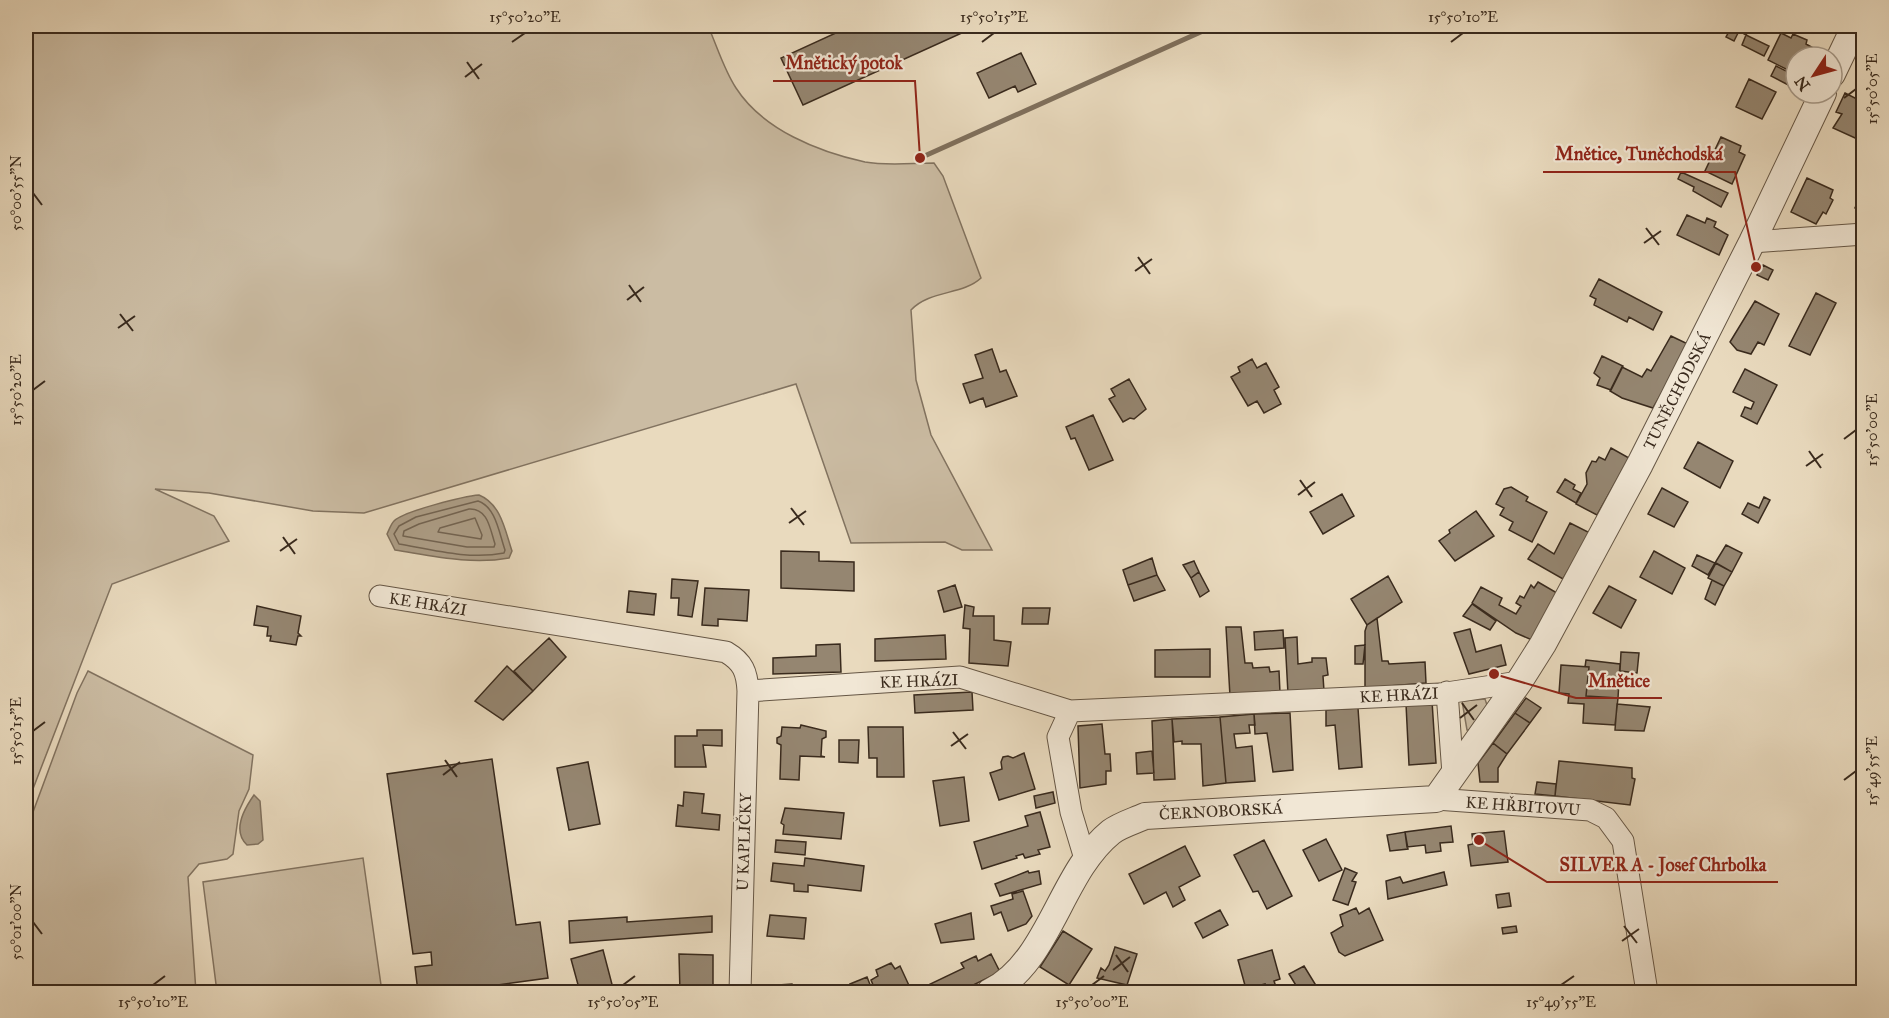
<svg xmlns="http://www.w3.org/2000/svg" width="1889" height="1018" viewBox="0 0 1889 1018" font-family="'IM FELL Great Primer',serif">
<rect width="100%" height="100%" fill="#e9dabe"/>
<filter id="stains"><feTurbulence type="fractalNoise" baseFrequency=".00333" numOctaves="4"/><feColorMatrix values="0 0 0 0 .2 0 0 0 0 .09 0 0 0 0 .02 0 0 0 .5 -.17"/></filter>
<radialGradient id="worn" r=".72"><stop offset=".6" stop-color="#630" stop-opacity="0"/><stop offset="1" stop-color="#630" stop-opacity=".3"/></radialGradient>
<!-- green -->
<path fill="#cbbca3" stroke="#827360" stroke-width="1.5" d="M26,26H708C717,46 724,70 736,88C763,130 819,152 865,162C887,166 912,163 934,163L943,176L981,278C963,295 930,290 911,310L916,380L931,435L992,550H962L945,542L851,543L796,384L364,513L313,511L209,493L155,489L214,516L229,541L112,584L26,807Z
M88,671L253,755L249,789L239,811L233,854L227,859L199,864L188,877L196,992H26V831L77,693Z
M1485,699L1488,708L1470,730H1467L1462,701Z
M363,858L382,992H217L203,882Z"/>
<!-- water -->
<path fill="#ad9e87" stroke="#7f705d" stroke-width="1.5" d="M479,495C501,504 505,530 512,551L509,558C471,565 433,556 395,550L387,534C389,530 391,524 394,521C404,511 465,496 479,495Z
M254,795L260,801L263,840L258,844L247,845C232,831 244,809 254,795Z"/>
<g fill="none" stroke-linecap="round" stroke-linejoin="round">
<!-- shore -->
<path stroke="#736452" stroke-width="1.5" d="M478,501C496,507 499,533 505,550L504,553C470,560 433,550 399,544L394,534L399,526L416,517Z
M469,509C488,508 490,529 495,544L494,547H467L403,536L404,531L419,524Z
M475,518L482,535L481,539L438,532L440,528Z"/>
<!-- stream -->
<path stroke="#7f705d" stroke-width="5" d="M920,158L1214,26"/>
</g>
<!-- building -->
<path fill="#958671" stroke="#392a1d" stroke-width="1.5" d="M851,26H974L975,27L803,105L781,58Z
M1732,26H1751L1746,35L1739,31L1734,41L1726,37Z
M1781,33L1791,38L1793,34L1807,40L1806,44L1817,50L1814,57H1796V74L1768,60Z
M1746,35L1769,46L1764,56L1742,45Z
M1021,53L1036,84L1018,92L1015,86L989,98L977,73Z
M1776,66L1796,76V89L1771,76Z
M1749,79L1776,92L1762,119L1736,107Z
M1845,93L1863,102L1858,115L1864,117V142L1833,128L1842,114L1836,112Z
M1721,137L1741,146L1739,152L1745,155L1732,184L1705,171Z
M1681,172L1728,193L1721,207L1693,191L1694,187L1678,179Z
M1807,178L1833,190L1830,198L1833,200L1826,214L1823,212L1816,224L1791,212Z
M1864,189V212L1855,208Z
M1687,215L1705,223L1707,218L1716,222L1714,227L1728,235L1719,255L1677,235Z
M1763,265L1773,270L1768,280L1757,275Z
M1599,279L1662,312L1653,330L1629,317L1627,322L1594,305L1596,299L1590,296Z
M1816,293L1836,303L1810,355L1789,346Z
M1755,301L1779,314L1764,345L1758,342L1751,354L1737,350L1730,342Z
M1671,336L1690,345L1653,408L1622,398L1610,391L1622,367L1642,377L1647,369L1651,371Z
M992,349L1000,372L1006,370L1017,396L986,407L983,398L970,403L963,384L983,378L975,355Z
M1602,356L1623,366L1611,390L1597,385L1600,378L1594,373Z
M1252,359L1257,368L1266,363L1279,387L1274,390L1281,404L1264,413L1257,401L1248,406L1231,377L1240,372L1238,367Z
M1745,369L1777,385L1757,424L1741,416L1745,407L1751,409L1754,402L1733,392Z
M1129,379L1146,409L1134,419L1130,418L1123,422L1109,399L1115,396L1111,389Z
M1093,415L1113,460L1089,470L1075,438L1071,439L1066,427Z
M1698,442L1733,461L1720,488L1684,468Z
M1611,448L1629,458L1597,515L1576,504L1587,484L1586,473L1592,461L1596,462L1599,457L1605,460Z
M1565,479L1575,485L1573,489L1581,493L1576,503L1557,492Z
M1511,487L1528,497L1526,501L1547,512L1532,542L1509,530L1513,522L1500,515L1504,508L1496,504L1504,489Z
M1662,488L1688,502L1674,527L1648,514Z
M1342,494L1354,516L1323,534L1310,512Z
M1764,497L1770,500L1758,523L1742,514L1748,503L1759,508Z
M1476,511L1494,536L1455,561L1439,541L1450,533L1449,530Z
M1570,523L1590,533L1563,579L1528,559L1538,544L1554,554Z
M1726,545L1742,553L1732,572L1715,563Z
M781,551L819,552V561L854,562V591L781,588Z
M1654,551L1685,568L1672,594L1640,577Z
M1697,555L1715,563L1708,575L1692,566Z
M1152,558L1157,575L1128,585L1123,570Z
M1194,561L1199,572L1191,578L1183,565Z
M1716,563L1732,572L1724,586L1708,578Z
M1199,572L1209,591L1200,597L1191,578Z
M1157,575L1165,590L1134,601L1128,585Z
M1388,576L1402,602L1367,625L1351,599Z
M672,579L698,581L692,617L678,615L679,598H671Z
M1712,580L1724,586L1715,605L1705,599Z
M1538,582L1557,593L1532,640L1516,633L1472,603L1481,587L1502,598L1499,605L1516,614L1521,606L1516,603L1520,596L1524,598L1531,585L1534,588Z
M955,585L962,607L944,612L938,591Z
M1609,586L1636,600L1621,628L1593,613Z
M705,588L749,590L747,621L718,619V626L702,625Z
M629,591L656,594L654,615L627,612Z
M1472,604L1496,621L1490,630L1463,616Z
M965,605L974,607L973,616H994V640L1011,642L1008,666L969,663L970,629L963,628Z
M257,606L301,616L298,633L301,636H298L296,645L270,641L271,636H267L268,627L254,625Z
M1023,608H1050L1048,624H1022Z
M1377,618L1382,661H1388L1389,664L1425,662L1426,683L1365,688V631L1367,625Z
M1226,627H1241L1245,663H1252L1253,668L1269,667L1270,672L1279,671L1280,693L1230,696Z
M1470,629L1476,652L1501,645L1506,665L1469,674L1454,633Z
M1283,630L1284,648L1255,650L1254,632Z
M945,635L946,659L875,661V639Z
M1297,637L1298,664L1312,662V658H1326L1328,675L1323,676L1324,691L1288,694L1285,638Z
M549,638L566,657L533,691L514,671Z
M840,644L841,672L773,674V658L816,656V645Z
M1365,645L1363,664H1355V646Z
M1210,649V677H1155V650Z
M1621,652L1639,653L1637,673L1620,671Z
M1586,660L1620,664L1618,698L1586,696L1589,667H1585Z
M1561,665L1589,667L1586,696L1618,698L1615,725L1583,723L1584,704L1568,703L1569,694L1559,693Z
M507,666L533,691L503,720L475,701Z
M972,692L973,710L915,713L914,695Z
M1526,698L1541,708L1530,723L1515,713Z
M1432,701L1436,763L1409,765L1406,704Z
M1617,704L1650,707L1644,731L1615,730Z
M1358,708L1362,767L1339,769L1335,725L1326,726V710Z
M1290,713L1293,770L1273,772L1267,733L1255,734L1254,714Z
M1515,713L1530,723L1507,754L1493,743Z
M1254,714L1255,725H1249L1250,733L1234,734L1236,748L1252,746L1255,781L1226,783L1220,717Z
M1220,717L1226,783L1203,786L1201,744H1182V741L1174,742L1172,719Z
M1172,719L1175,779L1154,780L1152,721Z
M1102,724L1105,754H1110L1111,771H1106V784L1080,788L1078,726Z
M801,725L826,731V737L822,739L821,756L825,757L800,756L799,780L780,779L781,745L777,743V738L781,736L782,727L800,728Z
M868,727H903L904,777H877V758H869Z
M697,730H722V746L703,745L706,767H675V736H697Z
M839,740H859L858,763L839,762Z
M1493,743L1507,754L1498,768V782H1480L1478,763Z
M1152,751L1154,773L1137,774L1136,753Z
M1024,753L1035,789L999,800L990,773L1002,769L1001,762L1003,757L1008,756L1013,758Z
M492,759L516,925L540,922L548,978L448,992H418L415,967L432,965L431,952L413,954L387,774Z
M1559,761L1632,768V778L1635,779L1630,805L1555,796Z
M588,762L600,824L569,830L557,768Z
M964,777L969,821L940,826L933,781Z
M1537,782L1556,784L1555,796L1535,794Z
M684,792L704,794L702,813L720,815L719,830L676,826L678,805L683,806Z
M1053,792L1055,803L1036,808L1034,796Z
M785,808L844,813L841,839L783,834L784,825L781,823Z
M1040,812L1050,847L1038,850L1040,854L1025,858L1023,854L1016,856L1017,858L982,869L974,842L1028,826L1025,816Z
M1451,826L1453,842L1440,843L1441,851L1426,853L1425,845L1407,847L1405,832Z
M1504,831L1508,862L1471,866L1468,845L1473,844L1472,834Z
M1405,832L1408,849L1390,851L1387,835Z
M1326,839L1342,870L1319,881L1303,850Z
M776,840L806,842L805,855L775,852Z
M1264,840L1292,896L1267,909L1258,891L1253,892L1234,855Z
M1185,846L1200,876L1179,887L1185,900L1173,907L1166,892L1144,904L1129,874Z
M805,858L864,866L861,891L808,885V892L794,891V884L771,881L773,863L804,866Z
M1345,868L1357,873L1352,881L1356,882L1348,905L1333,900Z
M1028,871L1029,873L1039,871L1041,884L1000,896L995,884Z
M1444,872L1447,885L1388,899L1386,881L1400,877L1403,883Z
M1023,891L1032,916L1026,924L1008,931L1001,912L994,915L991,906L1013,899L1012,894Z
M1509,893L1511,906L1498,908L1496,895Z
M1356,908L1359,914L1369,908L1383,940L1345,956L1339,952L1331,933L1343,926L1340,915Z
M1220,910L1228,925L1203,938L1195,923Z
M971,913L974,939L941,943L935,924Z
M770,915L806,918L804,939L767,936Z
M712,916V932L570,943L569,921L627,917V922Z
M1516,926L1517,932L1503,934L1502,928Z
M1063,931L1092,949L1069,985L1040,967Z
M1115,947L1137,954L1127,985L1097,978L1101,968L1105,971L1109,965Z
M603,950L614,992H580L571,959Z
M1272,950L1280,979L1274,981L1276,987L1266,989L1265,984L1246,989L1238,960Z
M679,954L713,955V992H680Z
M991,954L1000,972L959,992H929L926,986L964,968L961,963L976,956L978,961Z
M891,963L895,969L900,966L912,992H876L871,980L878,976L876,970Z
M1304,966L1320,992H1300L1289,974Z
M867,977L873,992H854L850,984Z
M792,984L794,992H764V986Z
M1265,984L1267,992H1248L1246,989Z"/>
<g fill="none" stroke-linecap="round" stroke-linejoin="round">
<!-- minor casing -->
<g stroke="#655645" stroke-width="23">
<path id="minor" d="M1752,242L1864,234
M380,596L726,652C743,662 747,672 748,691L740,992
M748,691L960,677L1070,711L1440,694L1519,682
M1447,692L1453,774
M1070,711L1058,737L1071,812L1086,862
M1436,799L1590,810L1606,818L1623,841L1647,992"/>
</g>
<!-- tertiary casing -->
<g stroke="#655645" stroke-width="28">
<path id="tertiary" d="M1832,74L1855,26
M990,992C1050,962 1060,873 1111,832C1120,825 1134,821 1145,816L1436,799L1519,682L1543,644L1640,464L1752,242L1823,93"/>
</g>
<!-- minor -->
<use href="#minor" stroke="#f1e7d5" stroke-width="21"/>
<!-- tertiary -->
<use href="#tertiary" stroke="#f1e7d5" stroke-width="26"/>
</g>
<!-- ticks -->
<path fill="none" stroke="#392a1d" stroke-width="2" d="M512,42L525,33M982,42L994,33M1451,42L1463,33M467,62L479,79M465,77L482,64M1844,98L1856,89M33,193L42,205M1646,228L1659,245M1644,243L1661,231M1138,257L1150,274M1135,271L1152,259M629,285L641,302M627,300L644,287M120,314L133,331M118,328L135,316M33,390L45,381M1844,439L1856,430M1809,451L1821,468M1806,466L1823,454M1300,480L1312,497M1298,495L1315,482M791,508L804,525M789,523L806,511M283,537L295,554M280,551L297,539M1462,703L1474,720M1460,718L1477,705M33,731L45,722M953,732L966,749M951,746L968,734M445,760L457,777M443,775L460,762M1844,780L1856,771M33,922L42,934M1624,926L1637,943M1622,941L1639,929M1116,955L1128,972M1113,970L1130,957M153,985L165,976M623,985L635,976M1092,985L1104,976M1561,985L1574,976"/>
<g text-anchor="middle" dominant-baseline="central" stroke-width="4.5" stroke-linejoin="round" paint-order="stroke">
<!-- street labels -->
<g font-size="16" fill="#392a1d" stroke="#f1e7d5">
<text transform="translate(1677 391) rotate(-63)">TUNĚCHODSKÁ</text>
<text transform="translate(428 604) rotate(9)">KE HRÁZI</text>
<text transform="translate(919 681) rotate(-2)">KE HRÁZI</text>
<text transform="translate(1399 695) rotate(-3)">KE HRÁZI</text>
<text transform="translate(1523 806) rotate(4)">KE HŘBITOVU</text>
<text transform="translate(1221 811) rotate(-3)">ČERNOBORSKÁ</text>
<text transform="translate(744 842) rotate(-88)">U KAPLIČKY</text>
</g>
</g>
<!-- callouts -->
<path fill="none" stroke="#8f2418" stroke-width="2" d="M920 158L915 81H773M1756 267L1735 172H1543M1494 674L1576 698H1662M1479 840L1547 882H1778"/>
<g fill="#8f2418" stroke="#f1e7d5" stroke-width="2">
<circle cx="920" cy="158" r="6"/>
<circle cx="1756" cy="267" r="6"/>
<circle cx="1494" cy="674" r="6"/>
<circle cx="1479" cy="840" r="6"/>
</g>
<g font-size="18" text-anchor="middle" font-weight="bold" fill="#8f2418" stroke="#f1e7d5" stroke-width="4.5" stroke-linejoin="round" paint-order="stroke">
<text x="844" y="69">Mnětický potok</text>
<text x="1639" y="160">Mnětice, Tuněchodská</text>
<text x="1619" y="687">Mnětice</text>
<text x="1663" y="871">SILVER A - Josef Chrbolka</text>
</g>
<!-- margin -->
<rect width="1889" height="1018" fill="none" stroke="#e9dabe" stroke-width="66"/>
<!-- north arrow -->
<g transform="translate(1814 75) rotate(234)"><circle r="28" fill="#f1e7d5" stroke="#a79b8b" stroke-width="1.5"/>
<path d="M0-4.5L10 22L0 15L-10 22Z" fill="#8f2418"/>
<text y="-9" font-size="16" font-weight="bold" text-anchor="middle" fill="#392a1d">N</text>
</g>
<rect x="33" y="33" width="1823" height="952" fill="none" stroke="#392a1d" stroke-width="2"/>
<g font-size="15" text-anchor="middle" fill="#392a1d">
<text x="525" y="22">15°50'20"E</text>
<text x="994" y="22">15°50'15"E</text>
<text x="1463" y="22">15°50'10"E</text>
<text transform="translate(1872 89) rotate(-90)" y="5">15°50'05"E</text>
<text transform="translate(16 193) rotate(-90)" y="5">50°00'55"N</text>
<text transform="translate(16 390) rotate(-90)" y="5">15°50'20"E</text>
<text transform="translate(1872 430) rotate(-90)" y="5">15°50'00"E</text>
<text transform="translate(16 731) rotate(-90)" y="5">15°50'15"E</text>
<text transform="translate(1872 771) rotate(-90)" y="5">15°49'55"E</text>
<text transform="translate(16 922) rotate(-90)" y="5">50°01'00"N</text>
<text x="153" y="1007">15°50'10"E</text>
<text x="623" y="1007">15°50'05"E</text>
<text x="1092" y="1007">15°50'00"E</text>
<text x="1561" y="1007">15°49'55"E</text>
</g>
<rect width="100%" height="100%" filter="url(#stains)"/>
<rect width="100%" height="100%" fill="url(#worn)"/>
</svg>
